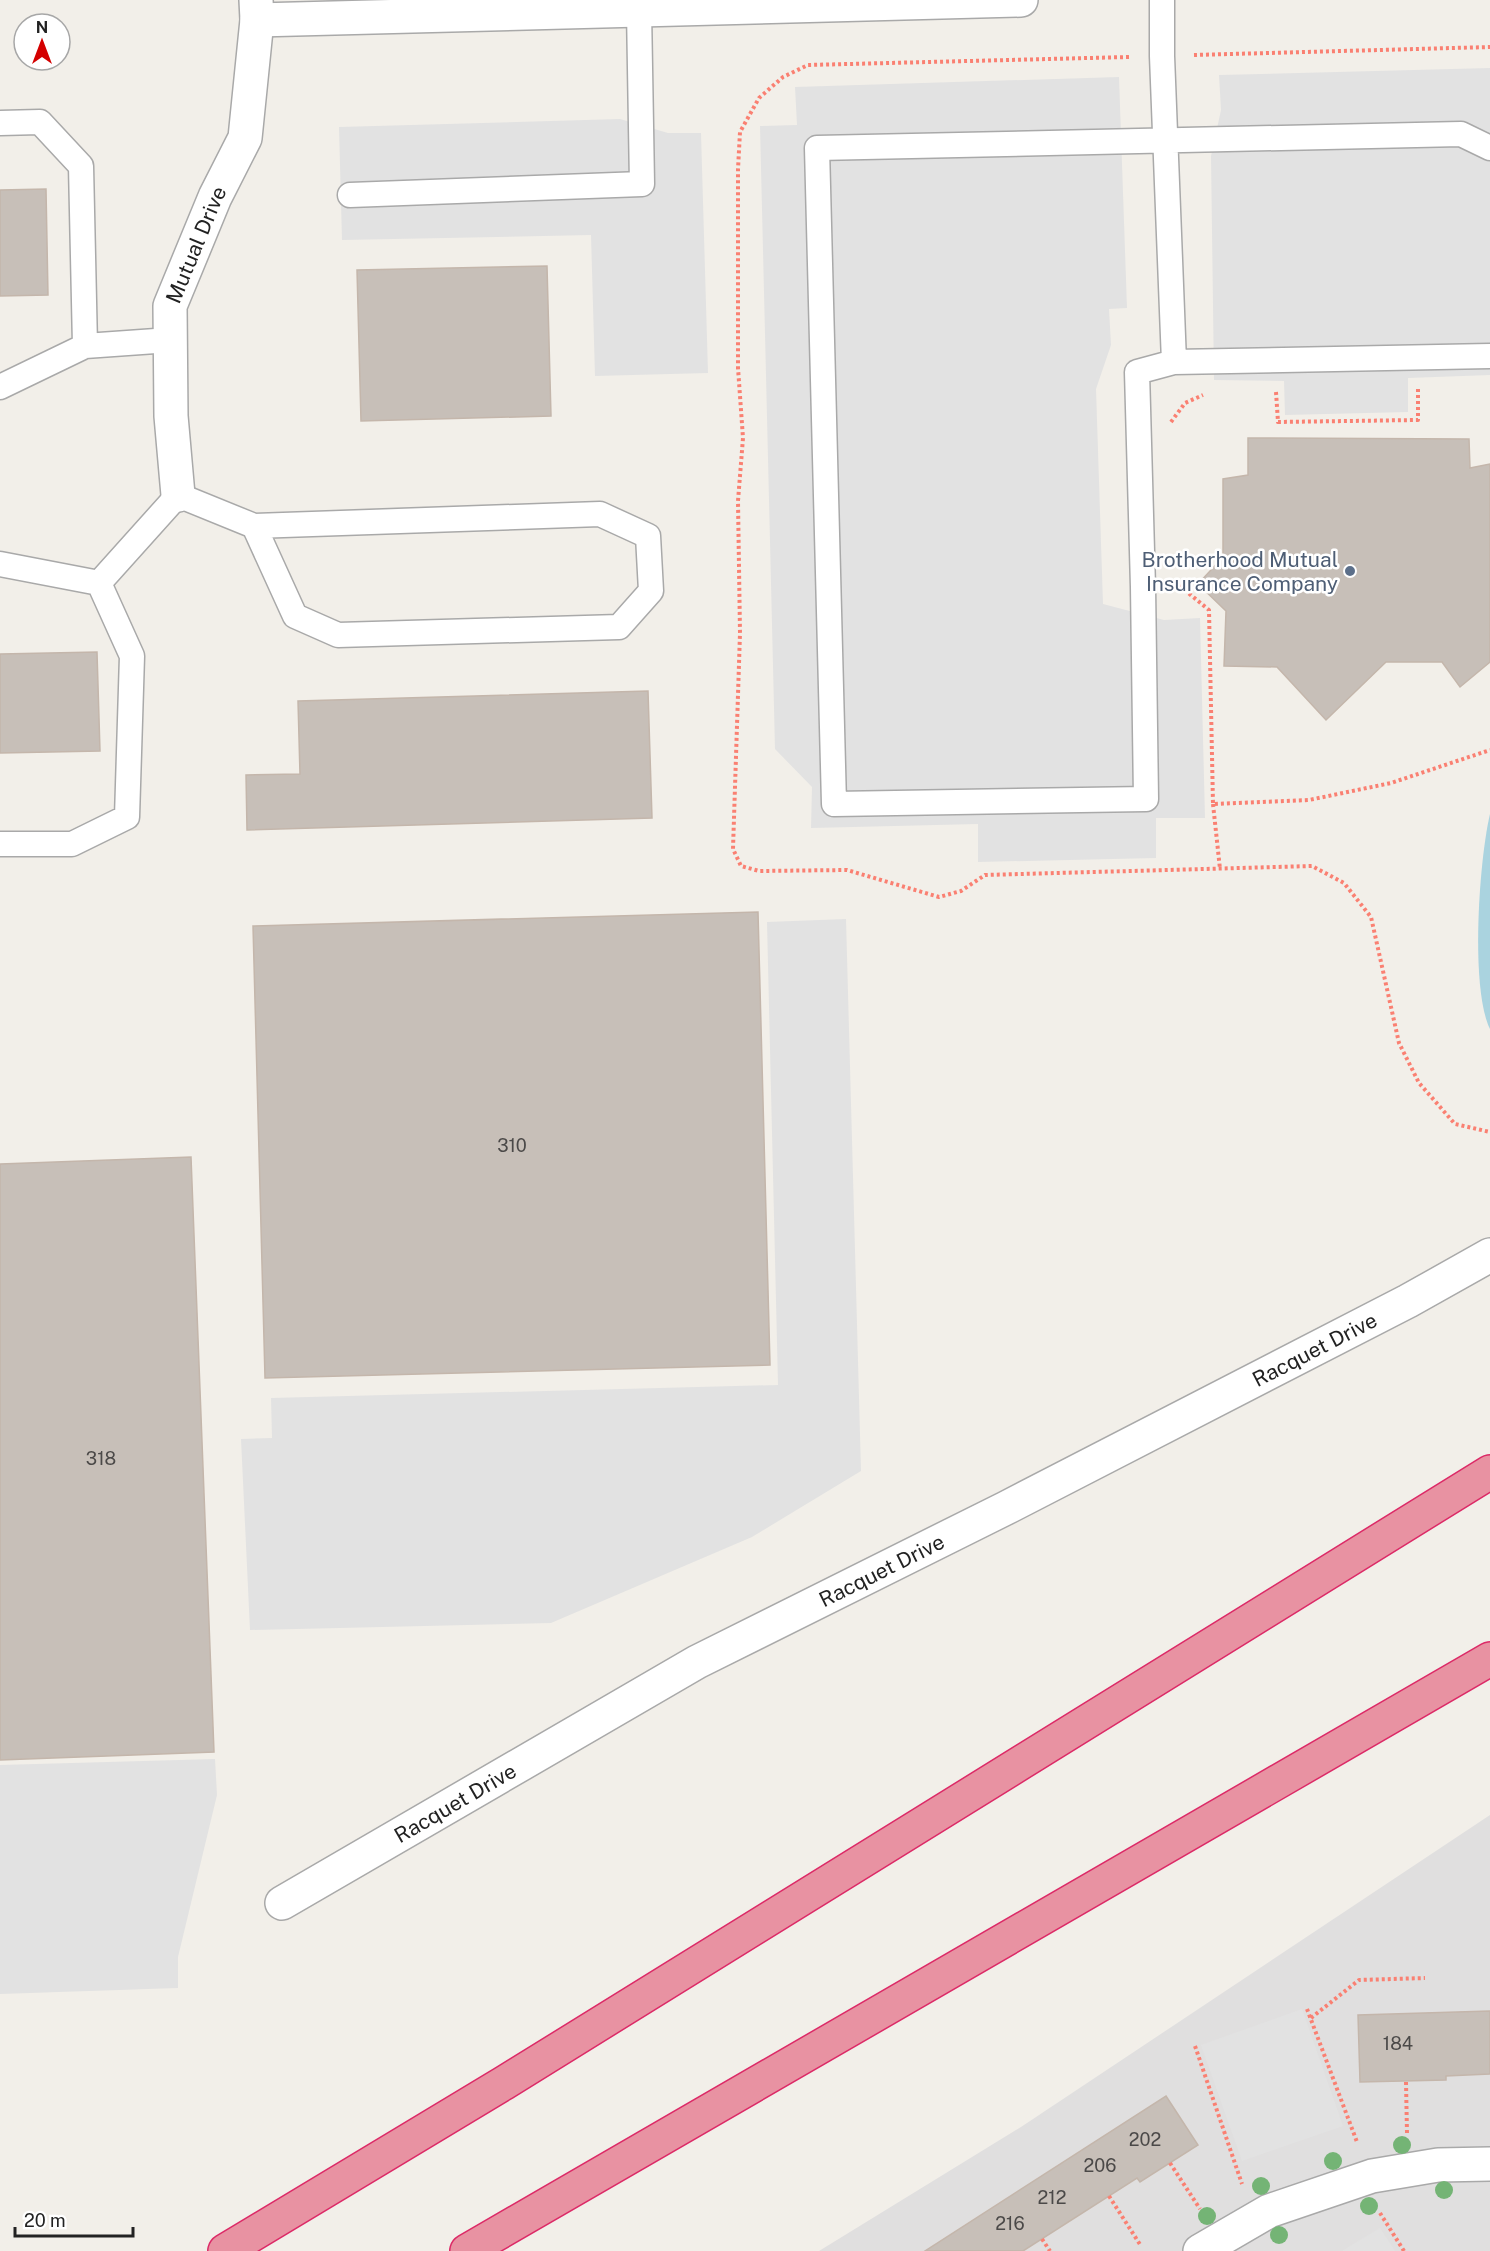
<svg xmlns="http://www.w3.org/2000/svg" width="1490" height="2251" viewBox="0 0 1490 2251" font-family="'Public Sans',sans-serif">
<rect width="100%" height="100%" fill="#f2efe9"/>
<!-- residential -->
<path fill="#e0dfdf" d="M1490,1815V2251H819L1021,2127Z"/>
<!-- parking -->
<path fill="#e2e2e2" d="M1490,68V375L1408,378V412L1285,415L1284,381L1214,380L1211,156L1221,110L1219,75Z
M1119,77L1127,308L1109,309L1111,345L1096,389L1103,604L1164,620L1200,618L1205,818H1156V858L978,862V824L811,828L812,787L775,749L760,126L797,125L795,87Z
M620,119L668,133H701L708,373L595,376L591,235L342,240L339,127Z
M846,919L861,1471L752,1537L551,1623L250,1630L241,1439L272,1438L271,1398L778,1385L767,922Z
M215,1759L217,1795L178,1957V1988L0,1994V1765Z
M1302,2009L1343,2126L1242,2161L1201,2045Z
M1380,2228L1395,2251H1342L1355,2243Z"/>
<!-- water -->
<path fill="#aad3df" d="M1490,814V1029C1470,989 1479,860 1490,814Z"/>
<!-- building -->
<path fill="#c7bfb8" stroke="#c4b6ab" stroke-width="1.5" d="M46,189L48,295L0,296V190Z
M547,266L551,416L361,421L357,270Z
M1248,438L1469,439L1470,468L1490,464V662L1460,687L1442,662H1386L1326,720L1277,667L1224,666L1226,611L1198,584L1223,557V479L1248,475Z
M97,652L100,751L0,753V654Z
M648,691L652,818L247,830L246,775L300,774L298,701Z
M758,912L770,1365L265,1378L253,926Z
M191,1157L214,1752L0,1760V1164Z
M1490,2011V2074L1446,2076V2080L1360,2082L1358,2015Z
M1166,2096L1198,2145L1140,2182L1137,2178L1023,2251H925Z"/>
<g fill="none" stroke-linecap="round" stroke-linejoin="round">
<!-- lane casing -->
<g stroke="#a9a9a9" stroke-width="27">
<path id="lane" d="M1162,0V56L1174,362
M0,123L40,122L81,166L85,346
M1490,148L1461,134L817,148L834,804L1146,799L1143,587L1137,372L1174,362L1490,356
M350,195L642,184L639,10
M0,387L85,346L170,340
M0,564L99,583
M99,583L178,495L254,526L600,514L648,536L651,591L619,627L338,635L295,616L254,526
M0,844H72L127,817L132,656L99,583"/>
</g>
<!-- street casing -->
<g stroke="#a9a9a9" stroke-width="36">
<g id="street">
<path d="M257,20L1021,0"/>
<path id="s1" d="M178,495L171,416L170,306L215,197L245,138L257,20L256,0"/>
<path id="s2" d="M282,1903L697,1662L1006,1508L1408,1301L1490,1255"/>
<path d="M1200,2251L1269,2211L1372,2176L1438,2165L1490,2164"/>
</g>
</g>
<!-- highway casing -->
<g stroke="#dc2a67" stroke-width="36">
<path id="highway" d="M225,2251L504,2083L1490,1472
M467,2251L1490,1659"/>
</g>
<!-- path -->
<path stroke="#fa8072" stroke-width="4" stroke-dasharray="3 3" stroke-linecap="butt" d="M1194,55L1490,47
M1129,57L808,65L783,77L759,98L740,132L738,169V368L743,438L738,501L740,633L733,849L741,866L759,871L847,870L939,897L961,891L985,875L1312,866L1344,883L1371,917L1399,1043L1419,1083L1455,1124L1490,1132
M1276,392L1278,422L1418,420V389
M1171,422L1185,403L1203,395
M1175,582L1209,610L1213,804L1309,800L1391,783L1490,750
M1213,804L1220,869
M1307,2009L1357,2142
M1311,2018L1359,1980L1425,1978
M1195,2046L1242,2184
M1406,2082L1407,2133
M1170,2163L1200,2209
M1109,2196L1141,2246
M1380,2213L1404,2251
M1042,2239L1050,2251"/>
<!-- lane -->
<use href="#lane" stroke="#fff" stroke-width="24"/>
<!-- street -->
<use href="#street" stroke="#fff" stroke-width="33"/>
<!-- highway -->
<use href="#highway" stroke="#e892a2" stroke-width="33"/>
</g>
<!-- trees -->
<g fill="#74b475">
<circle cx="1402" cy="2145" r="9"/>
<circle cx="1333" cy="2161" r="9"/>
<circle cx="1261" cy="2186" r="9"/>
<circle cx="1444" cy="2190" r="9"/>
<circle cx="1369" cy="2206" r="9"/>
<circle cx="1207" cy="2216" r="9"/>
<circle cx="1279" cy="2235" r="9"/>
</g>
<!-- markers -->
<circle fill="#5c6f8a" stroke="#fff" stroke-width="2" cx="1350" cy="571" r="6"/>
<g text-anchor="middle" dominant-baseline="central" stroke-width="5" stroke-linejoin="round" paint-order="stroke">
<!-- number labels -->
<g font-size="18" fill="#4b4948">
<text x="512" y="1145">310</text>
<text x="101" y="1458">318</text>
<text x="1398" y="2043">184</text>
<text x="1145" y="2139">202</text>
<text x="1100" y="2165">206</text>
<text x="1052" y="2197">212</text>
<text x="1010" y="2223">216</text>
</g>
<!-- street labels -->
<g font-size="21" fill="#222" stroke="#fff">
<text stroke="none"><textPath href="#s1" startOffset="256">Mutual Drive</textPath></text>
<text stroke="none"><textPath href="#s2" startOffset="1172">Racquet Drive</textPath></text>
<text stroke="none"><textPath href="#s2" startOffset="686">Racquet Drive</textPath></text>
<text stroke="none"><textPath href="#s2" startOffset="200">Racquet Drive</textPath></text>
</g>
<!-- service labels -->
<g font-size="21" fill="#4e5e75" stroke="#fff" text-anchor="end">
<text x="1338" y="559">Brotherhood Mutual<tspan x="1338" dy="24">Insurance Company</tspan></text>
</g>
</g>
<!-- north arrow -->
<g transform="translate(42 42)"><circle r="28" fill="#ffffff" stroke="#a7a7a7" stroke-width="1.5"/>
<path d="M0-4.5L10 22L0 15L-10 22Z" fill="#d40000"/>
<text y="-9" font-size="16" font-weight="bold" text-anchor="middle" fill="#222222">N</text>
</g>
<!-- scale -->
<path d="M15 2227v9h118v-9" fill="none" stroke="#222222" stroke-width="3"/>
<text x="24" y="2227" font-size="18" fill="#222222" stroke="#ffffff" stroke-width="4.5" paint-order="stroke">20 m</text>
</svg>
